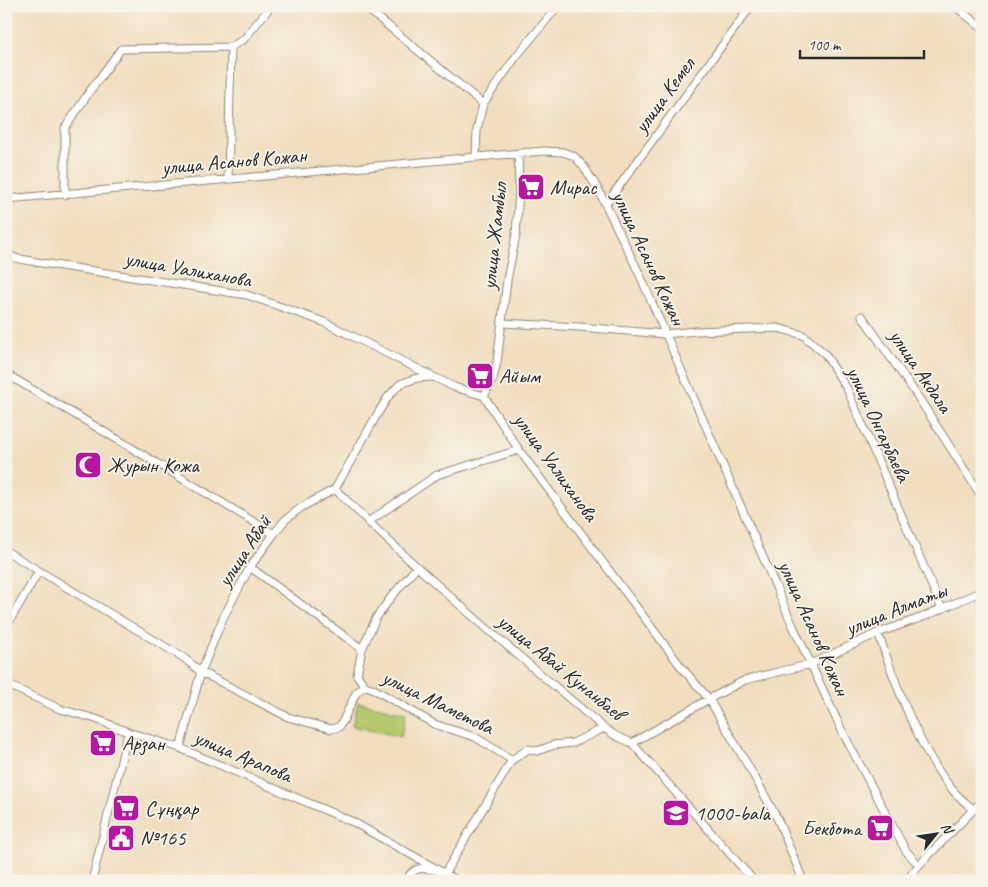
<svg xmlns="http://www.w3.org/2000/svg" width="988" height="887" viewBox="0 0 988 887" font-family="Caveat,sans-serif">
<rect width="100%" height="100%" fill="#f7f3e8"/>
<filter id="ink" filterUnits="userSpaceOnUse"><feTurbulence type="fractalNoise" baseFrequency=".02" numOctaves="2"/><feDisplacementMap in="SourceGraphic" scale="10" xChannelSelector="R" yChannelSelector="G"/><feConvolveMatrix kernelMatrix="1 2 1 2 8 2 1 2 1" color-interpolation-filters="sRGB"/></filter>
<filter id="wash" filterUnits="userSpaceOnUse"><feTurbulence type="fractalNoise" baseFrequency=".0096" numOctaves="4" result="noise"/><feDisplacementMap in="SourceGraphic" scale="20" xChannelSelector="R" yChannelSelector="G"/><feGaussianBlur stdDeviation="1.12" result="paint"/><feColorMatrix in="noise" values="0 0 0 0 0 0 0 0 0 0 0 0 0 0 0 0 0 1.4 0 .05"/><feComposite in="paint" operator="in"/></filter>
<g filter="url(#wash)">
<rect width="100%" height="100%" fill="#f1debf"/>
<!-- grass -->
<path fill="#b4c96d" stroke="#707a4c" d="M358,702L406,713L401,737L352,726Z"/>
</g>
<g filter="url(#ink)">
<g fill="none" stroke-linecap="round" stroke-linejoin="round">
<!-- street casing -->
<g stroke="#8e8475" stroke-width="9">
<path id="street" d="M364,6L483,104
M955,6L982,28
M476,157L477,129L483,104L515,58L558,6
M228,178L231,47L244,39L271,6
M65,195V128L90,91L121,49L231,47
M6,199L544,151L563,152L574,156L584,167L598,189L639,273L793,626L842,731L906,851L919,865
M606,204L751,6
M6,253L15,258L42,263L247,295L324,322L454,387L484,396L519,450L682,668L709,699L754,776L777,818L796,863L803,881
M862,316L918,397L982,497
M502,323L579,327L665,334L696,331L778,328L803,335L825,354L847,389L942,609
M6,374L120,441L274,534
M484,396L493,379L497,362L507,280L516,235L519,191L518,153
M335,489C420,574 512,650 604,728L616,736L632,743L754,881
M368,522L437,475L519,450
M6,551L184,658L201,672L288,717L331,729L339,727L343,721L356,693L365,686L372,688L434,724L475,737L512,760
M250,567L362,649
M6,627L39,571
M878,633C896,684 917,746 951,788C957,796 966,803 973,809
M6,684L60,709L96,719L128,732L180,748L353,822L458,881
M365,686L357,675L362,649L376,618L392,596L417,567
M632,743L709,699L745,680L811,664L878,633L923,617L982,591
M180,748L201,672L223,618L250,567L274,534L285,520L302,507L335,489L378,413L388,397L400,384L417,378L432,377
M92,881L128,732
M406,881C415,862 429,869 445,873L512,760L528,749L537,751L554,745L573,743L604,728
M906,881L919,865L982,801"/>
</g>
<!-- street -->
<use href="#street" stroke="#fff" stroke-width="7"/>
</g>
</g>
<!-- icons -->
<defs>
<g id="supermarket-square" transform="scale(1.4375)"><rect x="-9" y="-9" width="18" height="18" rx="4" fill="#b5179e" stroke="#f7f3e8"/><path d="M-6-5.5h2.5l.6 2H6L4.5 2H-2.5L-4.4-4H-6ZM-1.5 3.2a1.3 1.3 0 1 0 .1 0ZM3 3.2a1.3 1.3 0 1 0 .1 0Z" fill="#fff"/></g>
<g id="mosque-square" transform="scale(1.4375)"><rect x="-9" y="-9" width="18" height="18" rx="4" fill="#b5179e" stroke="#f7f3e8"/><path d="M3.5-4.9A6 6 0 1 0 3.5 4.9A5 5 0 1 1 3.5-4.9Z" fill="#fff"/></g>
<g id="school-square" transform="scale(1.4375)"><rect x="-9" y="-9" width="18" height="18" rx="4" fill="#b5179e" stroke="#f7f3e8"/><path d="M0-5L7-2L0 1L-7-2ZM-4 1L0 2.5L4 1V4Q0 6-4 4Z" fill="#fff"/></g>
<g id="civic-square" transform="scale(1.4375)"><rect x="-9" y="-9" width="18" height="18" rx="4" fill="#b5179e" stroke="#f7f3e8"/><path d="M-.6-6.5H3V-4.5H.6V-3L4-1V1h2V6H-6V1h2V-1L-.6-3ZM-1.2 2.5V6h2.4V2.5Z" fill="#fff"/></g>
</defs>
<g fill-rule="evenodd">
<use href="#supermarket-square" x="531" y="187"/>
<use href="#supermarket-square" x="480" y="376"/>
<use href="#mosque-square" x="88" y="465"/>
<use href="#supermarket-square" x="103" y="743"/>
<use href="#supermarket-square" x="126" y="808"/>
<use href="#school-square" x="676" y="813"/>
<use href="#supermarket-square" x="880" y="828"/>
<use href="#civic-square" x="121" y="838"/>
</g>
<g text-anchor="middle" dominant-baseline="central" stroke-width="4" stroke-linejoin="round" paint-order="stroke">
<!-- street labels -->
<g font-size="21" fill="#2b2b2b" stroke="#f7f3e8">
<text transform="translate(664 95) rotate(-54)">улица Кемел</text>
<text transform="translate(234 161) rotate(-5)">улица Асанов Кожан</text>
<text transform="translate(494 236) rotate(-84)">улица Жамбыл</text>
<text transform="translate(649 258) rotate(65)">улица Асанов Кожан</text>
<text transform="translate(188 269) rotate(10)">улица Уалиханова</text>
<text transform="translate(921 371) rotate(56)">улица Акдала</text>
<text transform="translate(879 424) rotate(65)">улица Онгарбаева</text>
<text transform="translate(556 467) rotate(54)">улица Уалиханова</text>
<text transform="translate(244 551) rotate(-57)">улица Абай</text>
<text transform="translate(896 609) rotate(-22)">улица Алматы</text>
<text transform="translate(814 628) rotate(66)">улица Асанов Кожан</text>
<text transform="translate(561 667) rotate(39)">улица Абай Кунанбаев</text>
<text transform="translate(438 702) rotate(26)">улица Маметова</text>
<text transform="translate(243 756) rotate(23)">улица Арапова</text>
</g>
<!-- poi labels -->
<g font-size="21" fill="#2b2b2b" stroke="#f7f3e8" text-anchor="start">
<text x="550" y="187">Мирас</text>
<text x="499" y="376">Айым</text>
<text x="107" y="465">Журын Кожа</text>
<text x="122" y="743">Арзан</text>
<text x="145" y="808">Сұңқар</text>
<text x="695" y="813">1000-bala</text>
<text x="861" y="828" text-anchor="end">Бекбота</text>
<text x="140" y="838">№165</text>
</g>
</g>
<!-- margin -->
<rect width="988" height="887" fill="none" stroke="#f7f3e8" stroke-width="25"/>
<!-- north arrow -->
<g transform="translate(936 834) rotate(60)" stroke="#f7f3e8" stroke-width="4" paint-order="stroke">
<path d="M0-4L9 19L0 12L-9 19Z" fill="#2b2b2b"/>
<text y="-8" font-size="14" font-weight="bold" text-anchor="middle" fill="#2b2b2b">N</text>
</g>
<!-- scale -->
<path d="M800 50v8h124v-8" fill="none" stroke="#2b2b2b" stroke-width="2.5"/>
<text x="808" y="50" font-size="15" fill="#2b2b2b" stroke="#f7f3e8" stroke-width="4" paint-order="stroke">100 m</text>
</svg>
